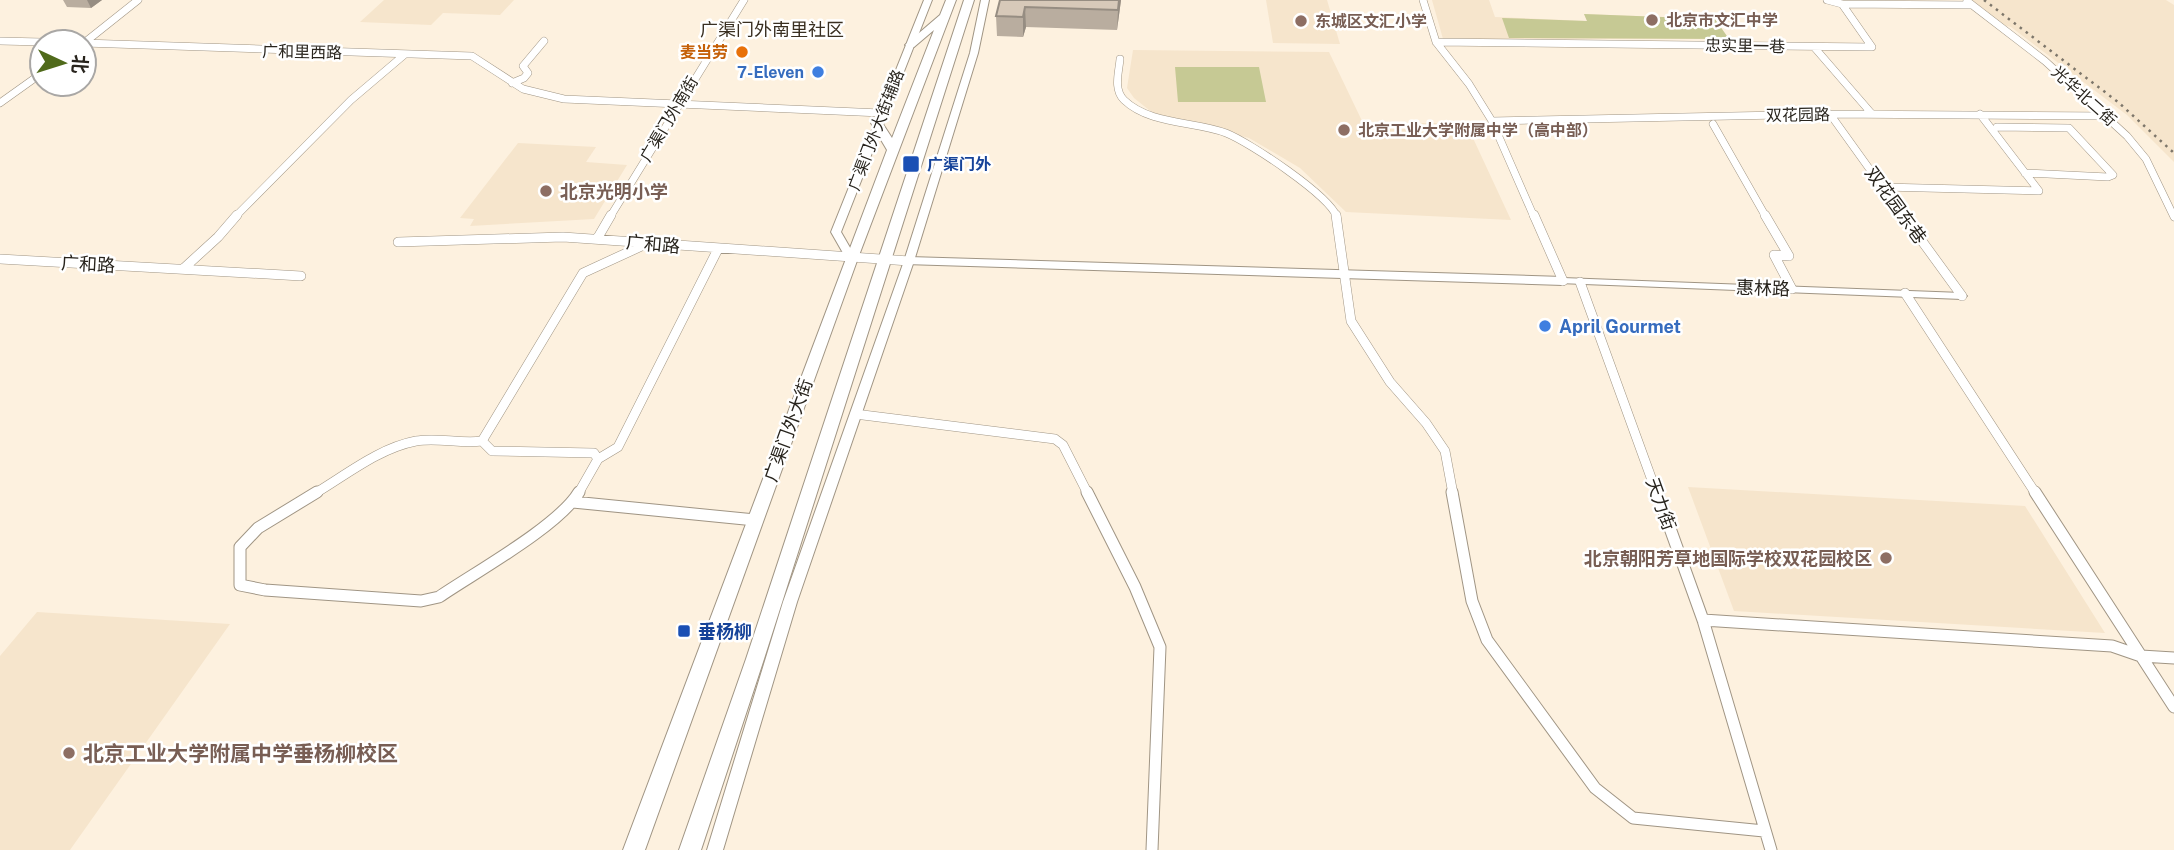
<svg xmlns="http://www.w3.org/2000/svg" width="2174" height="850" viewBox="0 0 2174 850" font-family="'Public Sans','Noto Sans SC',sans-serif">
<rect width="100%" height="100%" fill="#fdf1df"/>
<!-- built -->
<path fill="#f6e5cc" d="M384,0H514L500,15L443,13L431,25L360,22Z
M1266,0H1327L1340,44L1273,43Z
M1432,0H1489L1495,17L1587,21L1584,14L1715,19L1729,39H1443Z
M1971,0H2166L2174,5V162L2127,115L2011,27L2003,25Z
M1133,50L1329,52L1363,123H1466L1511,220L1346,212L1300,168L1249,138L1154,114L1134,98L1127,88Z
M518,143L596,147L586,162L627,165L594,219L470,226L474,219L460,218Z
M1688,487L2025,506L2105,633L1734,611Z
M37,612L230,624L70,850H0V656Z"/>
<!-- green -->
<path fill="#c6c994" d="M1584,14L1715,19L1729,39L1509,38L1502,18L1587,21Z
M1175,67H1259L1266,102H1178Z"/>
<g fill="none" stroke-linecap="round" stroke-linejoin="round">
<!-- minor-far2 casing -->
<g stroke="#a09584" stroke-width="8">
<path id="minor-far2" d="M1423,0L1436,42L1469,84L1492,121
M1827,0L1842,4
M1967,1L2045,61L2127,136L2146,159L2174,217
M0,41L42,42
M1436,42L1872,47L1842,4L1971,5
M84,43L472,56L523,89L564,99L881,113
M84,43L138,0
M1814,47L1872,114
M1120,59C1119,72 1113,89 1124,100C1150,125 1195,121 1226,133C1249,142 1329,195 1337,217
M512,83L524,78L528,73L523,66L544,41
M0,103L42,73
M1830,114L1904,217
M1713,124L1766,217
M1997,127L2069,128L2113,175L2108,177L2025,173
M1883,187L2039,191L1980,114
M235,217L351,100L404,55
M610,217L744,0
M1534,217L1492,121L1830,114L2107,116"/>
</g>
<!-- minor-far1 casing -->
<g stroke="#a09584" stroke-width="10">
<path id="minor-far1" d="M1336,215L1351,321L1390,382L1426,423L1445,451L1453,494
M1534,215L1563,281
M1765,215L1789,256L1774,255L1792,289
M1903,215L1962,296
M597,239L611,215
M398,242L563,237L909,261
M0,259L301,276
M183,269L218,237L237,215
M1580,282L1657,494
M1905,293L2036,494
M855,414L1055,439L1063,445L1088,494
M482,441L492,451L594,453L598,459L578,494
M482,441L583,273L646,244
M598,459L618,447L718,249
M314,494C346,475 379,448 416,441C437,437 460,444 482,441"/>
</g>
<!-- minor casing -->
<g stroke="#a09584" stroke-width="13">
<path id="minor" d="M317,492L258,528L240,547V585L265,590L421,601L439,597C474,573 559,526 579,492
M1087,492L1135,587L1160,647L1152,850
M1452,492L1472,601L1487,640L1595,788L1633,818L1764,831
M1657,492L1703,620L1771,850
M2035,492L2174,707
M573,502L755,520
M1703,620L2112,646L2141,656L2174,658"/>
</g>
<!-- tertiary casing -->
<g stroke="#a09584" stroke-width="2">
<path id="tertiary" d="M924,0H932L841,232L856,258L851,261L847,260L831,232Z
M981,0H989L978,53L914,261L797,602L723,850H707L783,602L904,261L970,53Z
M1563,278L1962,293L1967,296L1962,299L1559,283L1558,281L1559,279Z"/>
</g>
<!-- secondary casing -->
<g stroke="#a09584" stroke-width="2">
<path id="secondary" d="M909,257L1563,277L1569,281L1563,285L905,264L903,261Z"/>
</g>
<!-- primary casing -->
<g stroke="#a09584" stroke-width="2">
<path id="primary" d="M946,0H956L858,258L645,850H623L887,150L871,123L877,119L881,121L892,138L934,30L914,47L905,45L940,15Z
M964,0H974L764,659L701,850H679L746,659Z"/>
</g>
<!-- minor-far2 -->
<use href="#minor-far2" stroke="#fff" stroke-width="7"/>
<!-- minor-far1 -->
<use href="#minor-far1" stroke="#fff" stroke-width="9"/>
<!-- minor -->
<use href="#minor" stroke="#fff" stroke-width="11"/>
<!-- tertiary -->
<use href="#tertiary" fill="#fff" fill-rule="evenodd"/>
<!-- secondary -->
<use href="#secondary" fill="#fff" fill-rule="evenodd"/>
<!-- primary -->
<use href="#primary" fill="#fff" fill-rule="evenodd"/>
<!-- rail -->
<path stroke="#7d766a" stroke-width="2.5" stroke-dasharray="2.5 5" stroke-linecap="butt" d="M1984,0L2118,102L2174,153"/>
</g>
<!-- wall -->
<path fill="#b9ad9f" d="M63,0H102L91,8L67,7Z
M1000,0H1121L1117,30L1026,27L1023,37L997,36L996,16Z"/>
<!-- shaded-wall -->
<path fill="#968d82" d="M87,0H102L91,8Z
M1119,0H1121L1117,30L1118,10Z
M1025,7L1026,27L1023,37V17Z"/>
<!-- building -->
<path fill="#d7c9b9" stroke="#968d82" stroke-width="2" d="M1000,0H1119L1118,10L1025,7L1023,17L996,16Z"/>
<!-- markers -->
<g fill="#8d6e63" stroke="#fff" stroke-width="2.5">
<circle cx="1652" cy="20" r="7"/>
<circle cx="1301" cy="21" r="7"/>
<circle cx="1344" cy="130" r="7"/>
<circle cx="546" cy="191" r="7"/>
<circle cx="1886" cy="558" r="7"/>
<circle cx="69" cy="753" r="7"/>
</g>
<circle fill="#e8710a" stroke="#fff" stroke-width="2.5" cx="742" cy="52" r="7"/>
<g fill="#3f7fe0" stroke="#fff" stroke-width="2.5">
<circle cx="818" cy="72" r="7"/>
<circle cx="1545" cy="326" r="7"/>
</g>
<g fill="#1a4fb4" stroke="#fff" stroke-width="2.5">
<rect x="902" y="155" width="18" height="18" rx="3.5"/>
<rect x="677" y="624" width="14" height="14" rx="3.5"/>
</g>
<g text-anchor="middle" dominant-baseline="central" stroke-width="5" stroke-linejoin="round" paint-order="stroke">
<!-- far-education labels -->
<g font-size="16" font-weight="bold" fill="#785e54" stroke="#fff" text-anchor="start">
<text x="1666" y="20">北京市文汇中学</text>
<text x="1315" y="21">东城区文汇小学</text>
<text x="1358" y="130">北京工业大学附属中学（高中部）</text>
</g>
<!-- far-street labels -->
<g font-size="16" fill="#28241d" stroke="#fff">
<text transform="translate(1745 46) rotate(1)">忠实里一巷</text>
<text transform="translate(302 52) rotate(1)">广和里西路</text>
<text transform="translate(2084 96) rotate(42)">光华北二街</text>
<text transform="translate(1798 115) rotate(-1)">双花园路</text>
<text transform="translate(669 119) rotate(-59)">广渠门外南街</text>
<text transform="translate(876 130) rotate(-69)">广渠门外大街辅路</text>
</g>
<!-- far-food labels -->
<g font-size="16" font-weight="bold" fill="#c56008" stroke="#fff" text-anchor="end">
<text x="728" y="52">麦当劳</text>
</g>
<!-- far-shop labels -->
<g font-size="16" font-weight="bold" fill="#366cbe" stroke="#fff" text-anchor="end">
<text x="804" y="72">7-Eleven</text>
</g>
<!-- far-transit labels -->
<g font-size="16" font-weight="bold" fill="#164399" stroke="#fff" text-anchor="start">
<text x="927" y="164">广渠门外</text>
</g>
<!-- far-quarter labels -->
<g font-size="18" fill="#392f21" stroke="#fff">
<text x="772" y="29">广渠门外南里社区</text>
</g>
<!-- education labels -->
<g font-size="18" font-weight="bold" fill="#785e54" stroke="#fff" text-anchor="start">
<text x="560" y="191">北京光明小学</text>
<text x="1872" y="558" text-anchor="end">北京朝阳芳草地国际学校双花园校区</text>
</g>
<!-- street labels -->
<g font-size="18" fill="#28241d" stroke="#fff">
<text transform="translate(1896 205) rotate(54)">双花园东巷</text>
<text transform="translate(653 244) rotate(5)">广和路</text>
<text transform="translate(88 264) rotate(3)">广和路</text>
<text transform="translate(1763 288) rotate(2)">惠林路</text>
<text transform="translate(788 430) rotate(-70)">广渠门外大街</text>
<text transform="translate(1661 504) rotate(70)">天力街</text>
</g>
<!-- shop labels -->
<g font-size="18" font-weight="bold" fill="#366cbe" stroke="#fff" text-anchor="start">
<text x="1559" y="326">April Gourmet</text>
</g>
<!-- transit labels -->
<g font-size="18" font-weight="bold" fill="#164399" stroke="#fff" text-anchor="start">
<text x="698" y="631">垂杨柳</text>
</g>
<!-- near-education labels -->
<g font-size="21" font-weight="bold" fill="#785e54" stroke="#fff" text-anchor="start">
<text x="83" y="753">北京工业大学附属中学垂杨柳校区</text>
</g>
</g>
<!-- north arrow -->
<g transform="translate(63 63) rotate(94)"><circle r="33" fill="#ffffff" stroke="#a9a7a5" stroke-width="2"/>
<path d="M0-5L12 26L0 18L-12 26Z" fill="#506a1b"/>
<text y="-10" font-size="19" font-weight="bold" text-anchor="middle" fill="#28241d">北</text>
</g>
</svg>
